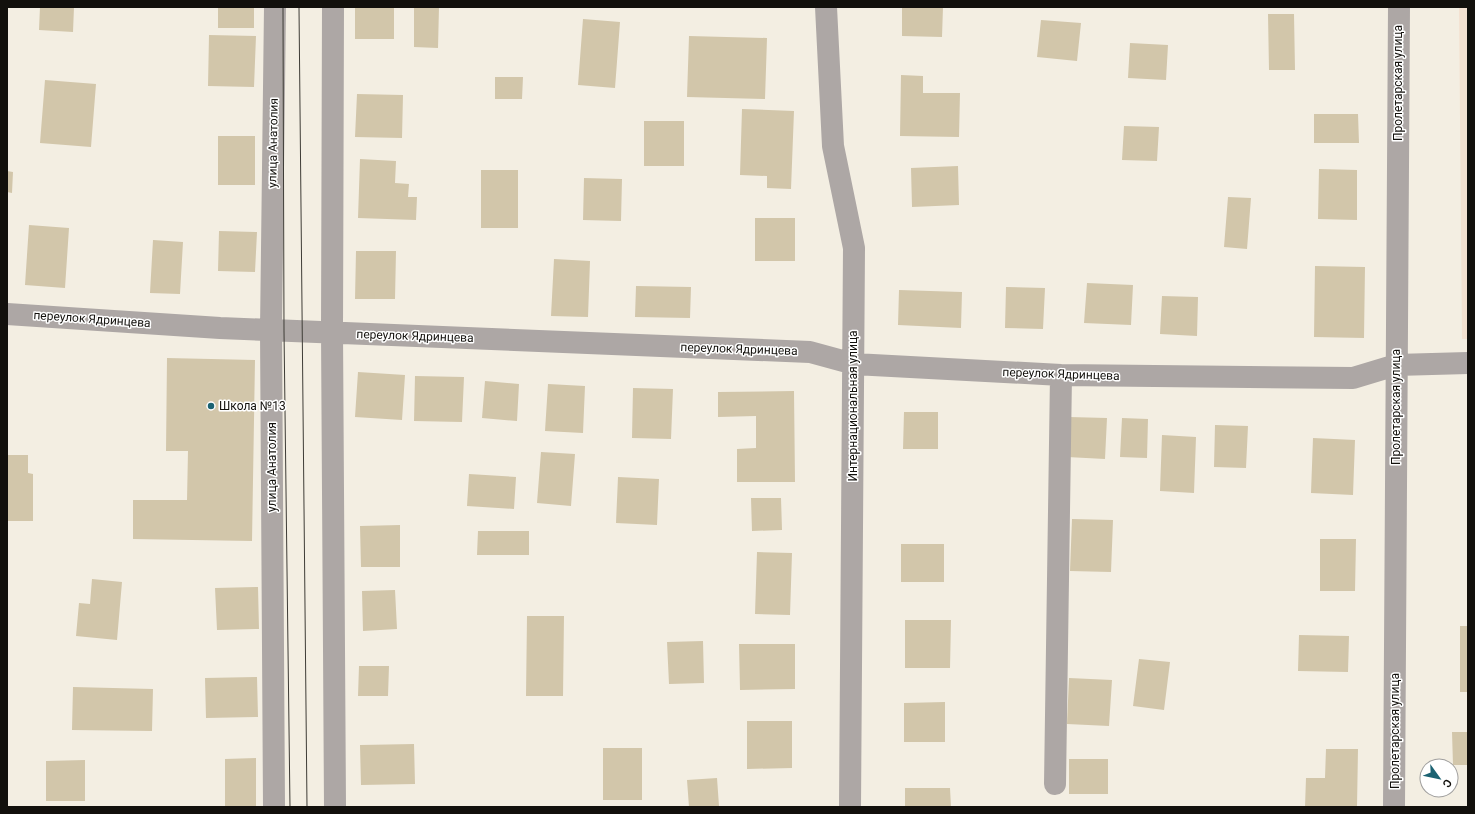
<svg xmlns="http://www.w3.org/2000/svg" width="1475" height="814" viewBox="0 0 1475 814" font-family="Roboto,sans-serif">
<rect width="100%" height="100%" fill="#f3eee2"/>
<!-- education -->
<path fill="#f3e1d0" d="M1459,7H1468V339H1462Z"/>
<!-- building -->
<path fill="#d2c6aa" d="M40,7H74L73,32L39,30Z
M218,7H254V28H218Z
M355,7H394V39H355Z
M414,7H439L438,48L414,47Z
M902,7H943L942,37L902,36Z
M1268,14H1294L1295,70H1269Z
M583,19L620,22L615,88L578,85Z
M1041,20L1081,23L1077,61L1037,57Z
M209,35L256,36L254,87L208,86Z
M689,36L767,38L765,99L687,97Z
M1130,43L1168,45L1166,80L1128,78Z
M901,75L923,76V93H960L959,137L900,136Z
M495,77H523L522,99H495Z
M45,80L96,84L91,147L40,143Z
M357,94L403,95L402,138L355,137Z
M742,109L794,111L791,189L767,188V176L740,175Z
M1314,114H1358L1359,143H1314Z
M644,121H684V166H644Z
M1124,126L1159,127L1157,161L1122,160Z
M218,136H255V185H218Z
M360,159L396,161L395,183L409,184L408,197H417L416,220L358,218Z
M958,166L959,205L912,207L911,168Z
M1319,169L1357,170V220L1318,219Z
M481,170H518V228H481Z
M7,171L13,172L12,193L7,192Z
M584,178L622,179L621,221L583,220Z
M1228,197L1251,198L1247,249L1224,247Z
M755,218H795V261H755Z
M29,225L69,228L65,288L25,285Z
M219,231L257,232L255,272L218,271Z
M153,240L183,242L180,294L150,293Z
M356,251H396L395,299H355Z
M554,259L590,261L588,317L551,316Z
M1315,266L1365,267L1364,338L1314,337Z
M1087,283L1133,285L1131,325L1084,323Z
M636,286L691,287L690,318L635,317Z
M1006,287L1045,288L1043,329L1005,328Z
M899,290L962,292L961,328L898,325Z
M1162,296L1198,297L1197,336L1160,334Z
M167,358L255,360L252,541L133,539V500H187L188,451H166Z
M358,372L405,375L402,420L355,417Z
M415,376L464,377L462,422L414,421Z
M485,381L519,384L517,421L482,418Z
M548,384L585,386L583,433L545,431Z
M633,388L673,389L671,439L632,438Z
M794,391L795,482H737V449L756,448V416L718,417V392Z
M904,412H938V449H903Z
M1069,417L1107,418L1105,459L1067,457Z
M1122,418L1148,419L1147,458L1120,457Z
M1215,425L1248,426L1246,468L1214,467Z
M1162,435L1196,437L1194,493L1160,491Z
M1313,438L1355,440L1353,495L1311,493Z
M541,452L575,454L571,506L537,503Z
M8,455H28V473L33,474V521H8Z
M469,474L516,477L514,509L467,506Z
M618,477L659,479L657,525L616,523Z
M751,498H781L782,530L752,531Z
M1072,519L1113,520L1111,572L1070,571Z
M400,525V567H361L360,526Z
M478,531H529V555H477Z
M1320,539H1356L1355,591H1320Z
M901,544H944V582H901Z
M757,552L792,553L790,615L755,614Z
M92,579L122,582L117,640L76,636L79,603L90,604Z
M258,587L259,629L217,630L215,588Z
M395,590L397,629L363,631L362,591Z
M527,616H564L563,696H526Z
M905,620H951L950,668H905Z
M1460,626H1468V692H1460Z
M1299,635L1349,636L1348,672L1298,671Z
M703,641L704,683L669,684L667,642Z
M739,644H795V689L740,690Z
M1139,659L1170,662L1164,710L1133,706Z
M359,666H389L388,696H358Z
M257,677L258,717L206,718L205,678Z
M1069,678L1112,680L1109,726L1067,724Z
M73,687L153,689L152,731L72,730Z
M945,702V742H904V703Z
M747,721H792V768L747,769Z
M1452,732H1468V765H1453Z
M414,744L415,784L361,785L360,745Z
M603,748H642V800H603Z
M1326,749H1358L1357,807H1305L1306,778H1325Z
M256,758V807H225V759Z
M1069,759H1108V794H1069Z
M85,760V801H46V761Z
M717,778L719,806L689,807L687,780Z
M905,788H950L951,807H905Z"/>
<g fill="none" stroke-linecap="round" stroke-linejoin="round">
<!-- minor -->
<path stroke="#ada7a5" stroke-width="22" d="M333,7L332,332L335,807
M826,7L833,146L854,248L850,807
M7,314L220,328L810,352L854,364L1061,375L1353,378L1396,365L1468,363
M1055,784L1061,375
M274,807L271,330L275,7
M1394,807L1399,7"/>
<!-- tram -->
<path stroke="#3e3c36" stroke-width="1" d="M283,7L284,331L290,807
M299,7L307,807"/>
</g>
<!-- markers -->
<circle fill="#1b6272" stroke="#fff" stroke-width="1.5" cx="211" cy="406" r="4"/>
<g text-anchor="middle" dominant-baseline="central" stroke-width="3" stroke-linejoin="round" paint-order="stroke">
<!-- street labels -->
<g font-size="12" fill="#12100c" stroke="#fff">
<text transform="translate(1398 83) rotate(-90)">Пролетарская улица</text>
<text transform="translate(273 143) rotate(-89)">улица Анатолия</text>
<text transform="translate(92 319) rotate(4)">переулок Ядринцева</text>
<text transform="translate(415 336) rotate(2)">переулок Ядринцева</text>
<text transform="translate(739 349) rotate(2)">переулок Ядринцева</text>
<text transform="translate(1061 374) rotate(2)">переулок Ядринцева</text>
<text transform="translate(853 406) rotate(-90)">Интернациональная улица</text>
<text transform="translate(1396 407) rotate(-90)">Пролетарская улица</text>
<text transform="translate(272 467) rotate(-90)">улица Анатолия</text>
<text transform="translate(1395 731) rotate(-90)">Пролетарская улица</text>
</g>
<!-- poi labels -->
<g font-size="12" fill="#12100c" stroke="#fff" text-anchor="start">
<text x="219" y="406">Школа №13</text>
</g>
</g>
<!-- border -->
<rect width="1475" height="814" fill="none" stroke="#12100c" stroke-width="16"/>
<!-- north arrow -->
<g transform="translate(1439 778) rotate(123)"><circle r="19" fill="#ffffff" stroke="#a09f9e"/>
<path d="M0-3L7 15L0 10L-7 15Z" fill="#1b6272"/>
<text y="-6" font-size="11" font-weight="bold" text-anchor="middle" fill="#12100c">С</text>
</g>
</svg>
